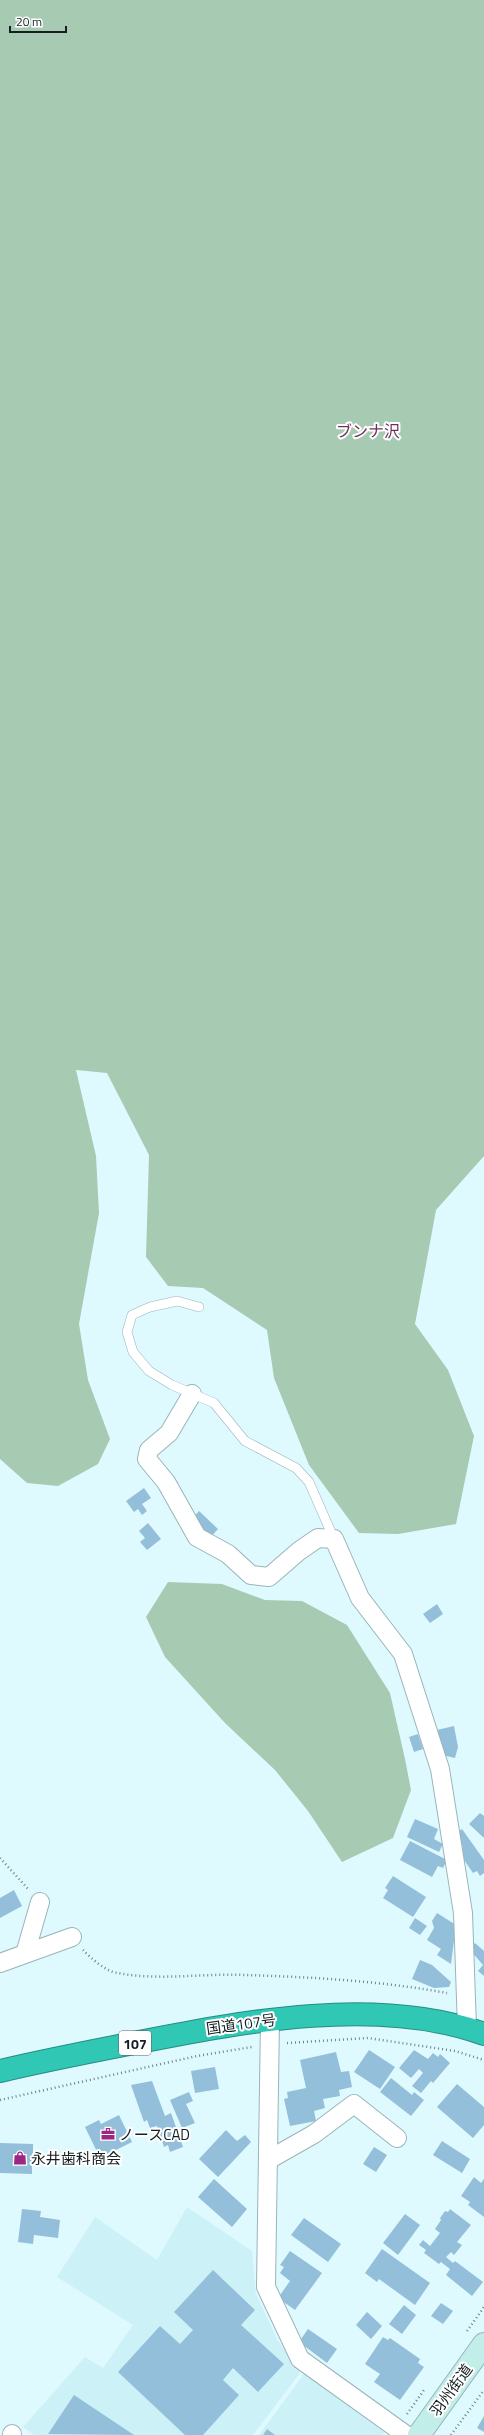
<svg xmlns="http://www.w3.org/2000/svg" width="484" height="2435" viewBox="0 0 484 2435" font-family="'Titillium Web','Noto Sans JP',sans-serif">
<rect width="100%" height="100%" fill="#dffafe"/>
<!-- built -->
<path fill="#ccf1f7" d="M187,2207L252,2251L256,2294L277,2339L300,2373L253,2435H34L23,2427L85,2357L103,2368L133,2325L57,2277L95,2217L157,2260Z
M304,2374L385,2432L382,2435H259Z"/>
<!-- green -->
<path fill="#a7cab3" d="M0,0H484V1156L436,1210L415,1324L448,1370L474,1436L456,1524L398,1534L359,1533L309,1465L274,1378L267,1330L203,1288L168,1286L146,1257L149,1155L107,1073L76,1070L96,1156L99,1213L79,1324L88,1380L110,1439L98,1464L58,1486L27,1483L0,1459Z
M168,1582L222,1584L265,1600L302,1601L347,1625L390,1693L405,1759L411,1790L393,1838L342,1862L308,1811L275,1770L225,1723L165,1657L146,1617Z"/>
<!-- building -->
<path fill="#93bfda" d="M144,1488L151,1498L142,1504L147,1511L142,1515L138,1509L134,1512L126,1501Z
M199,1511L218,1529L210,1538L191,1520Z
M148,1523L161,1539L147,1550L140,1542L145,1538L139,1531Z
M437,1604L443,1614L430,1623L423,1614Z
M454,1726L458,1747L455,1758L442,1755L437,1730Z
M418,1734L423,1749L414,1752L409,1737Z
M480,1813L484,1816V1838L469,1824Z
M415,1819L438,1829L434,1839L443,1844L439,1852L407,1837Z
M462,1829L484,1860V1873L480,1876L477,1871L473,1873L458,1851L463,1847L455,1834Z
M410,1841L447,1860L443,1868L438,1866L432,1877L400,1860Z
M393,1876L426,1897L413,1917L383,1898L388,1890L385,1888Z
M14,1890L22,1906L0,1918V1898Z
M437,1913L456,1925L451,1964L437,1955L441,1949L427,1940L434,1928L432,1921Z
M415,1918L427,1926L420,1935L409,1928Z
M475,1943L484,1951V1976L478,1971L483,1965L470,1950Z
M420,1960L432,1965L451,1982L449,1987L434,1988L412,1979Z
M369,2050L395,2067L380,2089L354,2072Z
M414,2050L428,2059L433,2053L438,2057L440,2054L450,2063L433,2083L431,2081L421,2093L412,2086L423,2073L419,2069L411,2078L399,2068Z
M336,2052L341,2072L349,2071L352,2087L339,2090L340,2096L323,2099L325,2108L314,2111L316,2121L290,2126L284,2099L288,2098L287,2092L306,2088L300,2060Z
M215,2067L219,2089L195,2093L191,2071Z
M391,2078L412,2095L414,2092L424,2100L411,2116L380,2092Z
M152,2081L165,2116L171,2113L183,2147L170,2152L168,2145L164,2147L157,2126L150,2128L147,2120L144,2122L131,2085Z
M457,2084L484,2107V2125L473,2138L437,2107Z
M189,2092L193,2101L186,2104L195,2123L182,2128L170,2100Z
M119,2115L132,2142L100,2158L85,2127L99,2120L101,2124Z
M226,2130L237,2141L245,2135L251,2142L218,2177L199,2159Z
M442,2141L470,2159L462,2173L433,2155Z
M0,2143L33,2144V2153H39V2164H32V2174L0,2173Z
M374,2147L387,2155L376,2172L363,2164Z
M474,2177L481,2183L484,2179V2217L468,2205L470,2202L461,2196Z
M214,2179L247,2209L232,2227L198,2197Z
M22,2209L41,2211L40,2217L60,2220L58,2238L34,2235L33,2244L18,2242Z
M450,2209L471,2225L457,2242L462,2245L454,2255L451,2252L446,2257L453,2263L455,2261L483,2282L472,2296L446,2275L450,2269L441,2262L439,2264L424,2253L426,2250L419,2245L423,2240L430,2246L440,2233L435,2229L441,2220L440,2218L445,2211L448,2212Z
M405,2214L420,2225L398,2255L383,2243Z
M304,2218L341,2244L328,2262L291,2235Z
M382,2249L430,2283L415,2305L379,2279L377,2282L365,2273Z
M290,2251L322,2273L295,2310L278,2298L290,2281L280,2273L284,2267L280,2265Z
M213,2270L255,2310L241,2325L284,2364L258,2392L233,2368L223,2380L239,2395L203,2435H185L118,2372L160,2326L180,2344L193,2330L174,2312Z
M441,2303L453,2311L443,2324L431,2316Z
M404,2305L416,2315L402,2334L389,2324Z
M367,2312L382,2326L371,2339L356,2325Z
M308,2329L337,2349L327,2363L299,2342Z
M383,2337L388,2340L390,2338L420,2359L418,2363L424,2367L400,2400L374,2382L380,2374L365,2364Z
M74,2395L134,2435L48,2434Z
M484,2416V2432L477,2428Z
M267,2429L275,2435H263Z"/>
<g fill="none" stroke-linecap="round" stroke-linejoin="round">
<!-- lane casing -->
<g stroke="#9ab4b8" stroke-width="10">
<path id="lane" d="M199,1307L177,1301L150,1307L132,1315L127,1332L133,1352L149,1371L172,1385L214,1403L245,1441L296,1468L309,1482L334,1539"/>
</g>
<!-- street casing -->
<g stroke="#9ab4b8" stroke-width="20">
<path id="street" d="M192,1394L169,1433L149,1450L147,1459L166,1482L197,1537L228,1554L251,1575L269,1577L299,1551L318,1538L334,1539L360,1598L403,1654L440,1769L463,1913L467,2028
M25,1954L40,1902
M0,1963L72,1937
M270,2019L266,2287L300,2359L406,2435
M270,2159L314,2134L354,2104L397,2138
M12,2435V2434"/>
</g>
<!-- secondary casing -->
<g stroke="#9ab4b8" stroke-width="24">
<path id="secondary" d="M419,2435L484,2344"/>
</g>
<!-- highway casing -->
<g stroke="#278c81" stroke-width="24">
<path id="highway" d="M0,2071C46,2060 93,2051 139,2042C246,2021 379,1996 484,2034"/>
</g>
<!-- path -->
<path stroke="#718386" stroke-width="2.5" stroke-dasharray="1 3" stroke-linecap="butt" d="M0,1858L29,1890
M83,1950C91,1958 106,1972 118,1973C160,1981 203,1973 245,1975C312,1977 381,1981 447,1993
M287,2043L368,2038L455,2051L484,2060
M0,2100L197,2056L252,2047
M467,2331L484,2307
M407,2414L424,2390
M451,2435L484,2390"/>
<!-- lane -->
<use href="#lane" stroke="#fff" stroke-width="9"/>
<!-- street -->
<use href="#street" stroke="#fff" stroke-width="18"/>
<!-- secondary -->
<use href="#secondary" stroke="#c1eee9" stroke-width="22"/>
<!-- highway -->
<use href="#highway" stroke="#30c7b5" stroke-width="22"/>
</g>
<!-- icons -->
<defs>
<g id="office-bare" transform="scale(1.08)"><path d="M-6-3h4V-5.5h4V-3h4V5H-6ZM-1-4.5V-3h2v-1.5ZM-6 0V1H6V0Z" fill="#9c2680" stroke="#fff" stroke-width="2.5" paint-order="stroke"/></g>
<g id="shop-bare" transform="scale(1.08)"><path d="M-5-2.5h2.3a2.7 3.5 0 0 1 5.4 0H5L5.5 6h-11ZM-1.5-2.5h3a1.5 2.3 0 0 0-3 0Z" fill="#9c2680" stroke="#fff" stroke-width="2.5" paint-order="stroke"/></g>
</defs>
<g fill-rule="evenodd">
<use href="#office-bare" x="108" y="2134"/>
<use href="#shop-bare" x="20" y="2158"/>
</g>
<g text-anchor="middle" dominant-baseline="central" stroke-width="4" stroke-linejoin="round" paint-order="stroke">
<!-- shield labels -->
<rect fill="#fff" stroke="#5b6264" stroke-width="1" x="119" y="2031" width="32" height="24" rx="3"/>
<g font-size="14" font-weight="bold" fill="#151f21">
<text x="135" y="2043">107</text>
</g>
<!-- street labels -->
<g font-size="15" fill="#151f21" stroke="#fff">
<text transform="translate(241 2024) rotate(-8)">国道107号</text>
<text transform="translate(451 2390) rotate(-54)">羽州街道</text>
</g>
<!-- poi labels -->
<g font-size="15" fill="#151f21" stroke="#fff" text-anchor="start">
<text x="119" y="2134">ノースCAD</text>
<text x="31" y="2158">永井歯科商会</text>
</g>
<!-- neighbourhood labels -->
<g font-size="16" fill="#6d325c" stroke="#fff">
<text x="368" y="431">ブンナ沢</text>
</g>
</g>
<!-- scale -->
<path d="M10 26v6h56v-6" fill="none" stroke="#151f21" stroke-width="2"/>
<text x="16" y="26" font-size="12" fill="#151f21" stroke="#ffffff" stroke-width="3" paint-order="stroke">20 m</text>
</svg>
